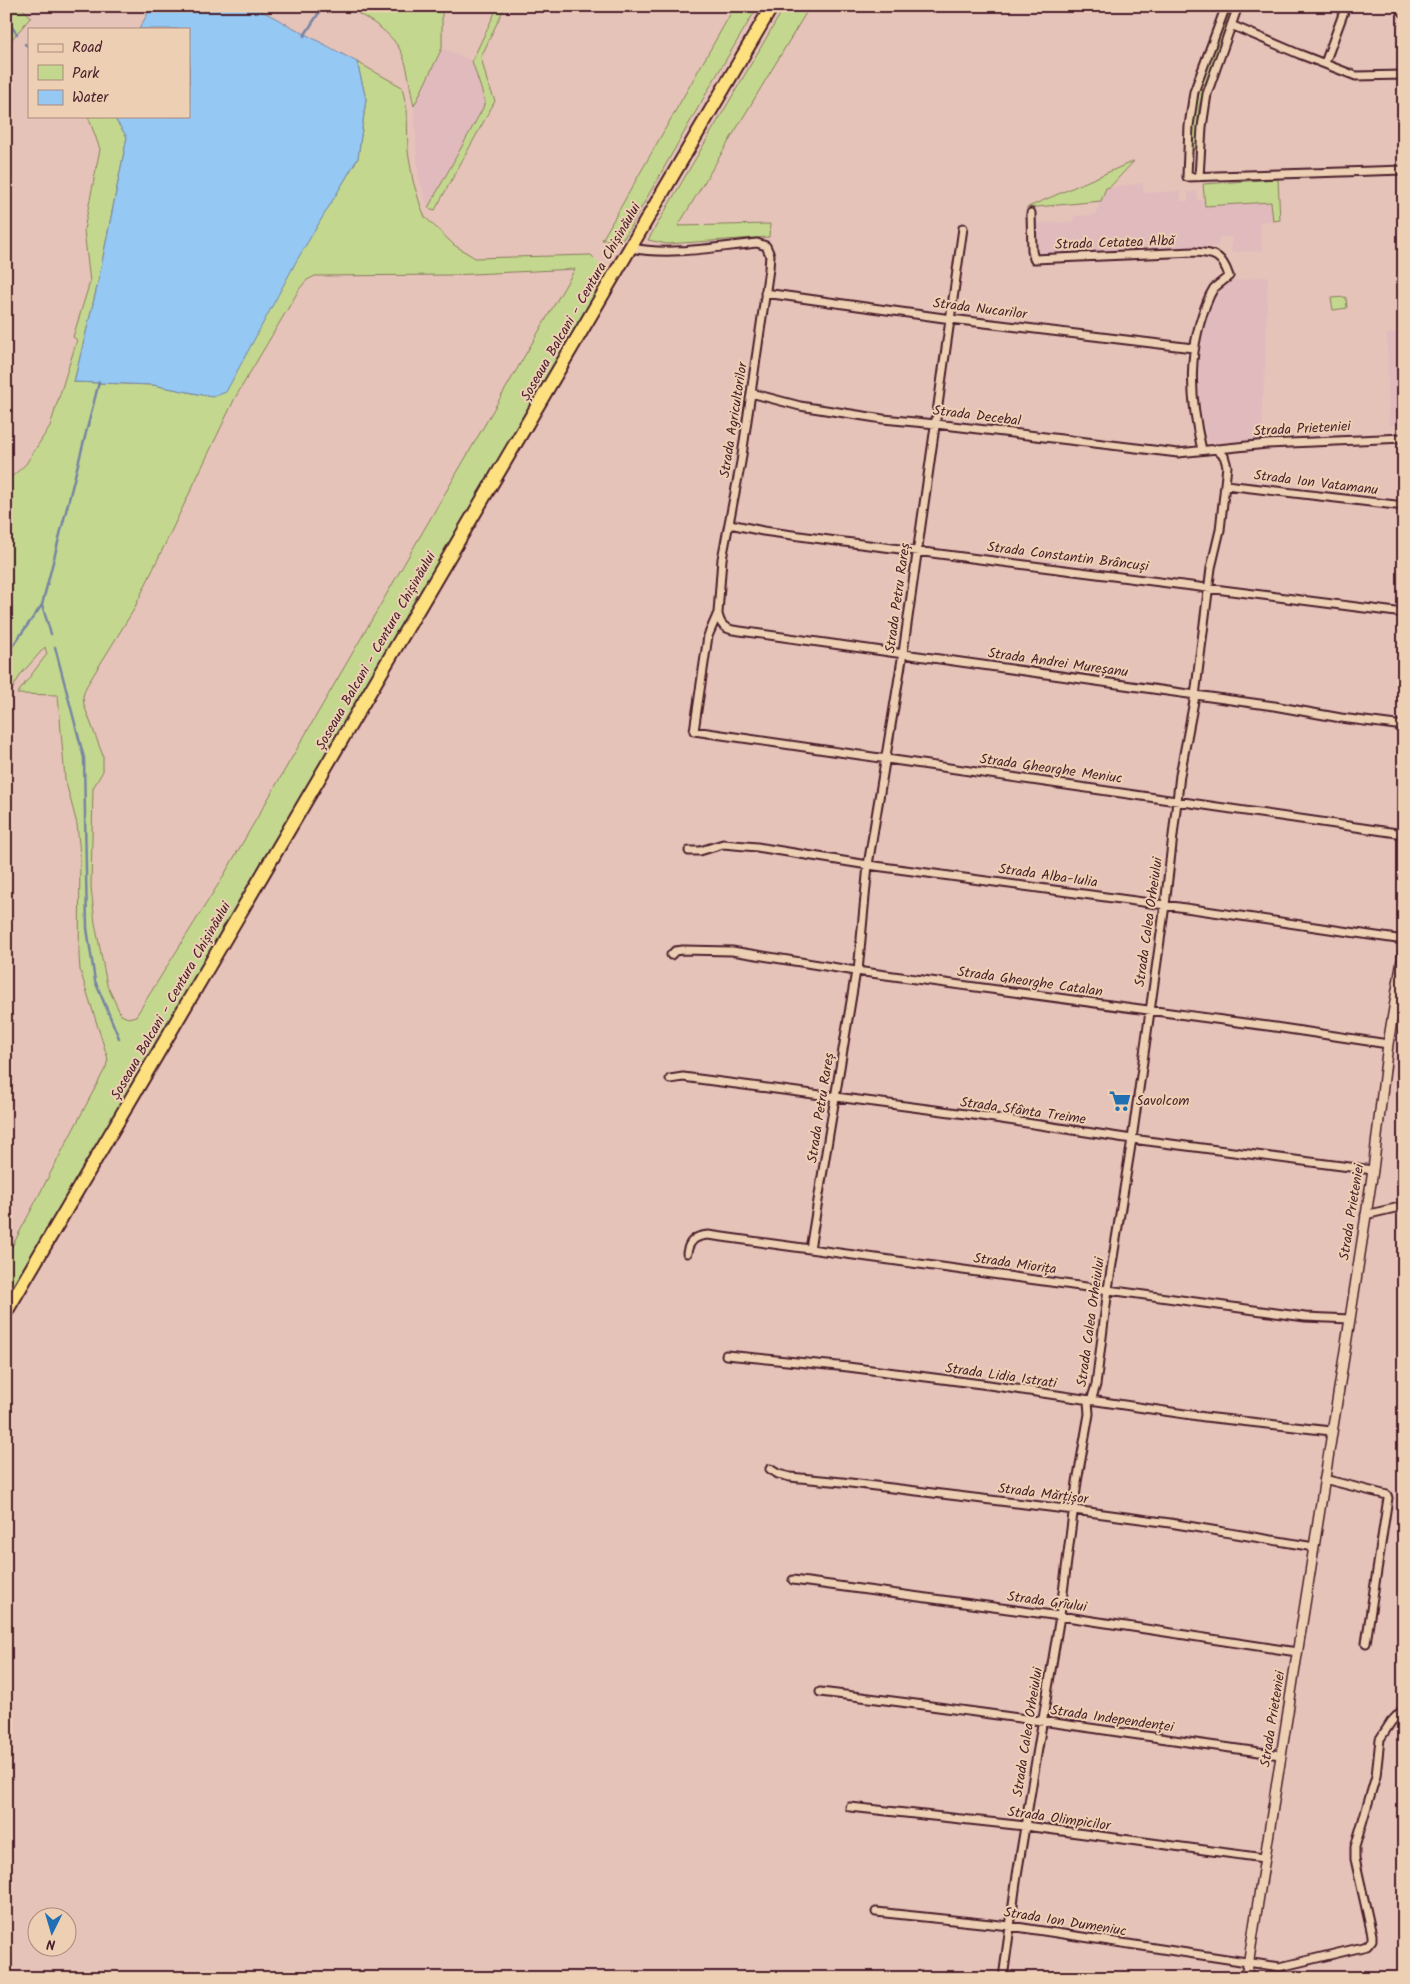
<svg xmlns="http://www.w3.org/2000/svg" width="1410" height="1984" viewBox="0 0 1410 1984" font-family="Kalam,sans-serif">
<rect width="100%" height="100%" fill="#e6c3b9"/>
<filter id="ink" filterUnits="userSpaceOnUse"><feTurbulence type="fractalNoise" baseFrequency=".02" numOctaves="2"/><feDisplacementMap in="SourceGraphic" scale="10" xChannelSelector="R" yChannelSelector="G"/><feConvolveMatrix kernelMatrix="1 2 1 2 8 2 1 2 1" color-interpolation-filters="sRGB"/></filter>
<g filter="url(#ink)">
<!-- built -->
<path fill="#e1babd" d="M442,48L472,61L485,101L483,108L428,208L418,174L414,106Z
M1142,183L1144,193L1181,191V201H1188V192H1197L1198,200H1205L1206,206L1272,202L1273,221L1260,222L1262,251L1231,252L1232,237H1219L1218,246L1094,253L1035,255V223L1073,222L1074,216L1092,215L1096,212L1106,188Z
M1268,276L1264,390L1262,400L1263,440L1208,443L1199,400L1198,351L1202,329L1212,298L1228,282Z
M1404,332V425H1389L1387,334Z"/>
<!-- green -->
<path fill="#c3d88e" stroke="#867c5c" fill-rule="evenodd" d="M6,6H20L31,17L6,46Z
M345,6H442V48L414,106C410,90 409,71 403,56C393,31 366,18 345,6Z
M498,6H505L481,57L487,81L495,101L435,210L428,208L483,108L485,101L472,61Z
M735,6H758L715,78L624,238L602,240Z
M785,6H810L678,226L770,224L769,237L667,244L648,240Z
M1230,6H1234L1204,87L1199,107L1196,150H1191L1196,106L1204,73Z
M357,62L402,87L407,110L408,151L413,181L421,207L425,217L454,245L475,258L591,255L610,274L6,1302V1258L106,1067L108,1059L80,970L79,956L80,854L77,824L65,779L58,695L17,694L47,654L45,647L21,674L6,700V482L26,464L50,426L77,340L73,337L90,282L84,230L100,149L88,116H113L127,137L97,287L74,382L153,385L213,397L358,158L366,99ZM575,269L221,880L136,1016L128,1018L121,1015L107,985L95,923L91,887L93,788L103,771V756L84,705L83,696L86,687L133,611L235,398L300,288L307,280L315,276L452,275Z
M1134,161L1110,187L1106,188L1101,201L1026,208Z
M1278,179L1280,220L1273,221L1271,202L1205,206L1203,184Z
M1346,297L1347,308L1333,310L1331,298Z"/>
<!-- water -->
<path fill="#95c8f2" stroke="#7784a2" d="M152,6H253L357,62L366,99L358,158L297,260L226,392L213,397L153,385L74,382L97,287L127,137L113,116H189V29H139Z"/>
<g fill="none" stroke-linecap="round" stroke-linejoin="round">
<!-- stream -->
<path stroke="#7784a2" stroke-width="2.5" d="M6,23L11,26L17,34
M304,36L320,11
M25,44L29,47
M42,605L51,634
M55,647L84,758L87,928L95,981L119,1038
M6,665L11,648L42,605L99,382"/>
<!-- minor casing -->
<g stroke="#4a1f2b" stroke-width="11">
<path id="minor" d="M1226,6L1194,92L1189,126L1187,177L1404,170
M1398,6L1404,13
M1231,25L1299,54L1356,76L1404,75
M1325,63L1346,6
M1199,177L1202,127L1207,94L1238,6
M1031,213L1032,251L1034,259L1194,252C1215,253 1222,255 1229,276L1214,288L1210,295C1187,347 1189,395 1202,450
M631,248C670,256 717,247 757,243L766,246L770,255L769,269L741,462L722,559L718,613L708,636L694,731L1404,834
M765,293L951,319L1193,348
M751,393L800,406L883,419L936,424L1178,453L1267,444L1404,438
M1226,485L1404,506
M730,524L763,531L829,540L1404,613
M718,614C720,623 723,628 733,630L1274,706L1341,718L1404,726
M689,851H700L723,844L757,847L868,865L1165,905L1404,940
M671,955L675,951L683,950L732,951L856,971L1275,1027L1388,1044
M858,971L868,865L903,653L963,228
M1392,1019L1404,1014
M670,1079L683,1077L981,1116L1132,1139L1373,1170
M1365,1215L1404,1206
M810,1249L856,971
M687,1253C689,1241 695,1236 708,1235L1305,1317L1350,1319
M726,1355L848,1367L989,1385L1205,1417L1331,1431
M1091,1401L1096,1385L1108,1289L1132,1139L1165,905L1180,775L1195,696L1211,568L1220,530L1227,466L1224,456L1216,449
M770,1469L778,1474L790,1477L842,1482L1074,1510L1170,1523L1314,1547
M1324,1479L1387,1495L1388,1498L1366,1643
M793,1580L1060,1616L1297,1652
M820,1692C974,1710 1127,1734 1281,1755
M850,1807L1025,1826L1264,1858
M876,1912L1010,1926L1280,1967L1367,1946L1372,1940V1935L1355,1859V1847L1376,1776L1380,1739L1391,1722L1404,1708
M1003,1978L1017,1875L1060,1616L1077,1482L1089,1414L1088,1401"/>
</g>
<!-- tertiary casing -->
<g stroke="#4a1f2b" stroke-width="12">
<path id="tertiary" d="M1246,1978L1350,1319L1373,1170L1388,1044L1404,948"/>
</g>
<!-- trunk casing -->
<g stroke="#4a1f2b" stroke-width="16">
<path id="trunk" d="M6,1312L772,6"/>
</g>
<!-- minor -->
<use href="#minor" stroke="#edd0b3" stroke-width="7"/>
<!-- tertiary -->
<use href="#tertiary" stroke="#edd0b3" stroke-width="9"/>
<!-- trunk -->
<use href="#trunk" stroke="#fde080" stroke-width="12"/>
</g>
</g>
<!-- icons -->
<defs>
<g id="supermarket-bare" transform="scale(1.725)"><path d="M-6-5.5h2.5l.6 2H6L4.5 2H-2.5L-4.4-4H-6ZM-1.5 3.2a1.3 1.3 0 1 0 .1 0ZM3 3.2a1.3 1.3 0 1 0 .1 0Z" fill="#1f6fb2" stroke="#edd0b3" stroke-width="2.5" paint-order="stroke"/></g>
</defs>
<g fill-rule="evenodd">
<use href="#supermarket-bare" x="1120" y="1101"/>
</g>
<g text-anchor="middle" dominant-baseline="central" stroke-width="4" stroke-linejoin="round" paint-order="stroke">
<!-- street labels -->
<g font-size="14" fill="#4a1f2b" stroke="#edd0b3">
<text transform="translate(1115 243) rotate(-2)">Strada Cetatea Albă</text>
<text transform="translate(581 302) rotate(-60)">Șoseaua Balcani - Centura Chișinăului</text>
<text transform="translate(980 309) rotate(7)">Strada Nucarilor</text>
<text transform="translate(977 416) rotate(7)">Strada Decebal</text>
<text transform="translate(734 420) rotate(-81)">Strada Agricultorilor</text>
<text transform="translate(1302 429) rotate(-3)">Strada Prieteniei</text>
<text transform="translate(1316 483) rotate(7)">Strada Ion Vatamanu</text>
<text transform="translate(1068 557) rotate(7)">Strada Constantin Brâncuși</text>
<text transform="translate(898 598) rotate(-82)">Strada Petru Rareș</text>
<text transform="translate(376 651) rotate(-60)">Șoseaua Balcani - Centura Chișinăului</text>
<text transform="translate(1058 663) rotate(8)">Strada Andrei Mureșanu</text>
<text transform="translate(1051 769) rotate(8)">Strada Gheorghe Meniuc</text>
<text transform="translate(1048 876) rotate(8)">Strada Alba-Iulia</text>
<text transform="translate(1149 922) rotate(-82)">Strada Calea Orheiului</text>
<text transform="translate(1030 982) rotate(8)">Strada Gheorghe Catalan</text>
<text transform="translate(171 1001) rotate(-60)">Șoseaua Balcani - Centura Chișinăului</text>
<text transform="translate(821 1108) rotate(-81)">Strada Petru Rareș</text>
<text transform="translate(1023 1111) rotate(8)">Strada Sfânta Treime</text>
<text transform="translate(1352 1212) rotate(-81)">Strada Prieteniei</text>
<text transform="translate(1015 1264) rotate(8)">Strada Miorița</text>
<text transform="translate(1091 1322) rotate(-82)">Strada Calea Orheiului</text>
<text transform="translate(1001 1376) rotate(8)">Strada Lidia Istrati</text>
<text transform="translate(1043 1494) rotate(7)">Strada Mărțișor</text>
<text transform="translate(1047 1602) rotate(8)">Strada Grîului</text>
<text transform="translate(1112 1719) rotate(8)">Strada Independenței</text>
<text transform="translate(1273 1719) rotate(-81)">Strada Prieteniei</text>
<text transform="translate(1028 1732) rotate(-81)">Strada Calea Orheiului</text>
<text transform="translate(1059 1819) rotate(8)">Strada Olimpicilor</text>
<text transform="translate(1065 1922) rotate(9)">Strada Ion Dumeniuc</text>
</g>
<!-- poi labels -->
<g font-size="14" fill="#4a1f2b" stroke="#edd0b3" text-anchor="start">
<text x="1136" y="1101">Savolcom</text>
</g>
</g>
<!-- margin -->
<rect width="1410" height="1984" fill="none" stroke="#edd0b3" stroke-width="25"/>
<rect x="12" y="12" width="1385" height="1959" fill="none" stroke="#4a1f2b" stroke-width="2" filter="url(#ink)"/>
<!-- legend -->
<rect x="28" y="28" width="162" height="90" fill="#edd0b3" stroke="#ac897d"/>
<rect x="38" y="44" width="25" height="8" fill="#edd0b3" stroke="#ac897d"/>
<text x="72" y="52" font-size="15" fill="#4a1f2b">Road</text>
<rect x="38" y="65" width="25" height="15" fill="#c3d88e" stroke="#ac897d"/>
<text x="72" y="78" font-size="15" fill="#4a1f2b">Park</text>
<rect x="38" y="90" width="25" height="15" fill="#95c8f2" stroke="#ac897d"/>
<text x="72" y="102" font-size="15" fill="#4a1f2b">Water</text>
<!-- north arrow -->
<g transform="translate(52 1932) rotate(185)"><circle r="24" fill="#edd0b3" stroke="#ac897d"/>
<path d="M0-4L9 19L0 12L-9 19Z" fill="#1f6fb2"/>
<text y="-8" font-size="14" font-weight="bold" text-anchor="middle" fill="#4a1f2b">N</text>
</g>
</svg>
